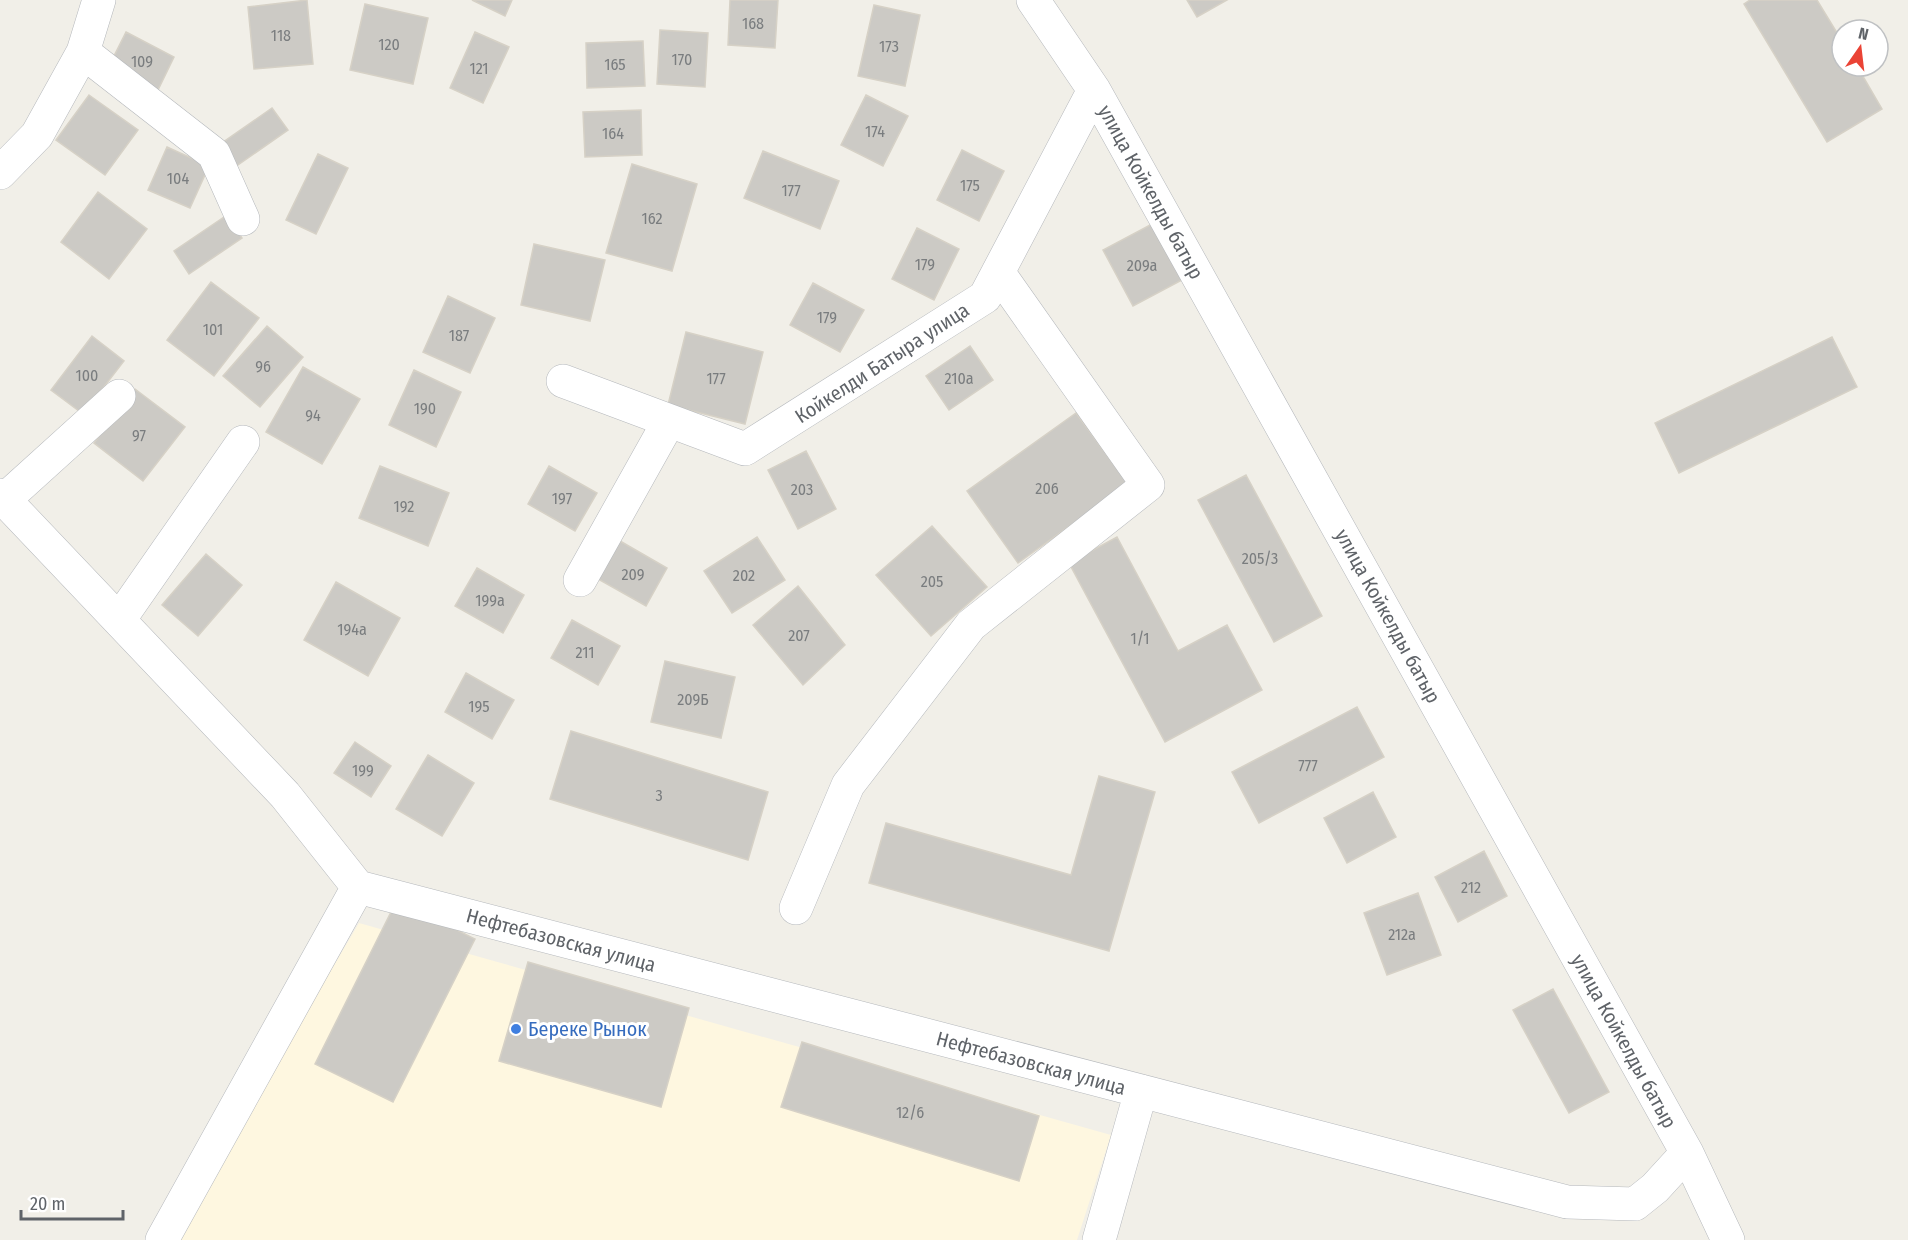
<svg xmlns="http://www.w3.org/2000/svg" width="1908" height="1240" viewBox="0 0 1908 1240" font-family="'Fira Sans Condensed',sans-serif">
<rect width="100%" height="100%" fill="#f1efe8"/>
<!-- commercial -->
<path fill="#fef7e0" d="M359,923L1111,1135L1077,1240H171Z"/>
<!-- building -->
<path fill="#cccac5" stroke="#d6d1c6" stroke-width="1.5" d="M307,0L313,64L254,69L248,7Z
M472,0H512L505,16Z
M730,0H778L775,48L728,45Z
M1187,0H1227L1197,17Z
M1750,0H1817L1842,41V66H1857L1882,109L1827,142L1744,4Z
M365,4L428,18L413,84L350,70Z
M874,5L920,15L905,86L858,76Z
M660,30L708,33L705,87L657,84Z
M126,32L174,57L158,90L109,66Z
M475,32L509,47L483,103L450,88Z
M643,41L645,86L587,88L586,43Z
M89,95L138,130L105,175L56,140Z
M866,95L908,116L883,166L841,145Z
M272,108L288,130L235,167L219,145Z
M641,110L642,155L585,157L583,112Z
M167,147L209,166L190,208L148,190Z
M962,150L1004,171L979,221L937,200Z
M763,151L839,181L820,229L744,198Z
M318,154L348,168L316,234L286,220Z
M632,164L697,184L672,271L606,253Z
M98,192L147,229L109,279L61,242Z
M227,215L242,238L189,274L174,251Z
M1152,224L1182,280L1133,306L1103,250Z
M917,228L959,249L934,300L892,279Z
M534,244L605,260L590,321L521,305Z
M211,282L259,318L214,376L167,340Z
M813,283L864,310L840,352L790,325Z
M448,296L495,318L470,373L423,352Z
M267,326L303,357L260,407L223,376Z
M686,332L763,352L745,424L668,405Z
M92,336L124,361L83,414L51,390Z
M1832,337L1857,387L1679,473L1655,423Z
M970,346L993,380L949,410L926,376Z
M303,367L360,399L322,464L266,432Z
M414,370L461,392L436,447L389,425Z
M135,389L185,427L143,481L94,443Z
M1076,413L1128,484L1018,563L967,491Z
M806,451L836,509L798,529L768,470Z
M380,466L449,493L428,546L359,518Z
M549,466L597,493L575,531L528,504Z
M1246,475L1322,616L1274,642L1198,500Z
M932,526L987,587L931,636L876,575Z
M757,537L785,580L732,613L704,571Z
M1117,537L1178,651L1227,625L1262,690L1165,742L1069,563Z
M620,541L667,568L646,606L598,579Z
M206,554L242,585L198,636L162,605Z
M477,568L524,595L503,633L455,606Z
M336,582L400,618L368,676L304,640Z
M798,586L845,645L803,685L753,625Z
M572,620L620,646L598,685L551,658Z
M665,661L735,677L721,738L651,722Z
M466,673L514,700L492,739L445,712Z
M1357,707L1384,757L1259,823L1232,772Z
M571,731L768,792L748,860L550,799Z
M355,742L391,766L371,797L334,773Z
M428,755L474,783L442,836L396,809Z
M1099,776L1155,792L1109,951L869,883L886,823L1071,875Z
M1373,792L1396,837L1347,863L1324,818Z
M1484,851L1507,896L1458,922L1435,877Z
M1418,893L1441,955L1387,975L1364,913Z
M397,900L475,939L393,1102L315,1064Z
M528,962L689,1008L661,1107L499,1061Z
M1553,989L1609,1092L1569,1113L1513,1010Z
M802,1042L1039,1116L1019,1181L781,1107Z"/>
<g fill="none" stroke-linecap="round" stroke-linejoin="round">
<!-- minor casing -->
<g stroke="#b5b8bc" stroke-width="34">
<path id="minor" d="M1033,0L1094,90L1687,1153L1728,1240
M83,52L214,154L243,219
M0,173L37,135L83,52L99,0
M563,381L745,449L985,297L1094,90
M0,495L285,795L358,887L162,1240
M3,501L119,396
M580,580L669,421
M119,620L243,442
M358,887L1567,1202L1635,1204L1655,1188L1687,1153
M796,908L848,785L971,625L1148,485L998,272
M1099,1240L1141,1091"/>
</g>
<!-- minor -->
<use href="#minor" stroke="#fff" stroke-width="33"/>
</g>
<!-- markers -->
<circle fill="#3f7fe0" stroke="#fff" stroke-width="2" cx="516" cy="1029" r="6"/>
<g text-anchor="middle" dominant-baseline="central" stroke-width="6" stroke-linejoin="round" paint-order="stroke">
<!-- number labels -->
<g font-size="16" fill="#7a7d7f">
<text x="753" y="23">168</text>
<text x="281" y="35">118</text>
<text x="389" y="44">120</text>
<text x="889" y="46">173</text>
<text x="682" y="59">170</text>
<text x="142" y="61">109</text>
<text x="615" y="64">165</text>
<text x="479" y="68">121</text>
<text x="875" y="131">174</text>
<text x="613" y="133">164</text>
<text x="178" y="178">104</text>
<text x="970" y="185">175</text>
<text x="791" y="190">177</text>
<text x="652" y="218">162</text>
<text x="925" y="264">179</text>
<text x="1142" y="265">209а</text>
<text x="827" y="317">179</text>
<text x="213" y="329">101</text>
<text x="459" y="335">187</text>
<text x="263" y="366">96</text>
<text x="87" y="375">100</text>
<text x="716" y="378">177</text>
<text x="959" y="378">210а</text>
<text x="425" y="408">190</text>
<text x="313" y="415">94</text>
<text x="139" y="435">97</text>
<text x="1047" y="488">206</text>
<text x="802" y="489">203</text>
<text x="562" y="498">197</text>
<text x="404" y="506">192</text>
<text x="1260" y="558">205/3</text>
<text x="633" y="574">209</text>
<text x="744" y="575">202</text>
<text x="932" y="581">205</text>
<text x="490" y="600">199а</text>
<text x="352" y="629">194а</text>
<text x="799" y="635">207</text>
<text x="1140" y="638">1/1</text>
<text x="585" y="652">211</text>
<text x="693" y="699">209Б</text>
<text x="479" y="706">195</text>
<text x="1308" y="765">777</text>
<text x="363" y="770">199</text>
<text x="659" y="795">3</text>
<text x="1471" y="887">212</text>
<text x="1402" y="934">212а</text>
<text x="910" y="1112">12/6</text>
</g>
<!-- street labels -->
<g font-size="20" fill="#5f6368" stroke="#fff">
<text transform="translate(1151 192) rotate(61)">улица Койкелды батыр</text>
<text transform="translate(882 363) rotate(-33)">Койкелди Батыра улица</text>
<text transform="translate(1388 616) rotate(61)">улица Койкелды батыр</text>
<text transform="translate(561 940) rotate(15)">Нефтебазовская улица</text>
<text transform="translate(1624 1041) rotate(61)">улица Койкелды батыр</text>
<text transform="translate(1031 1063) rotate(15)">Нефтебазовская улица</text>
</g>
<!-- shop labels -->
<g font-size="20" fill="#366cbe" stroke="#fff" text-anchor="start">
<text x="528" y="1029">Береке Рынок</text>
</g>
</g>
<!-- north arrow -->
<g transform="translate(1860 48) rotate(14)"><circle r="28" fill="#ffffff" stroke="#bfc1c3" stroke-width="1.5"/>
<path d="M0-4.5L10 22L0 15L-10 22Z" fill="#ea4335"/>
<text y="-9" font-size="16" font-weight="bold" text-anchor="middle" fill="#5f6368">N</text>
</g>
<!-- scale -->
<path d="M21 1210v9h102v-9" fill="none" stroke="#5f6368" stroke-width="3"/>
<text x="30" y="1210" font-size="18" fill="#5f6368" stroke="#ffffff" stroke-width="4.5" paint-order="stroke">20 m</text>
</svg>
